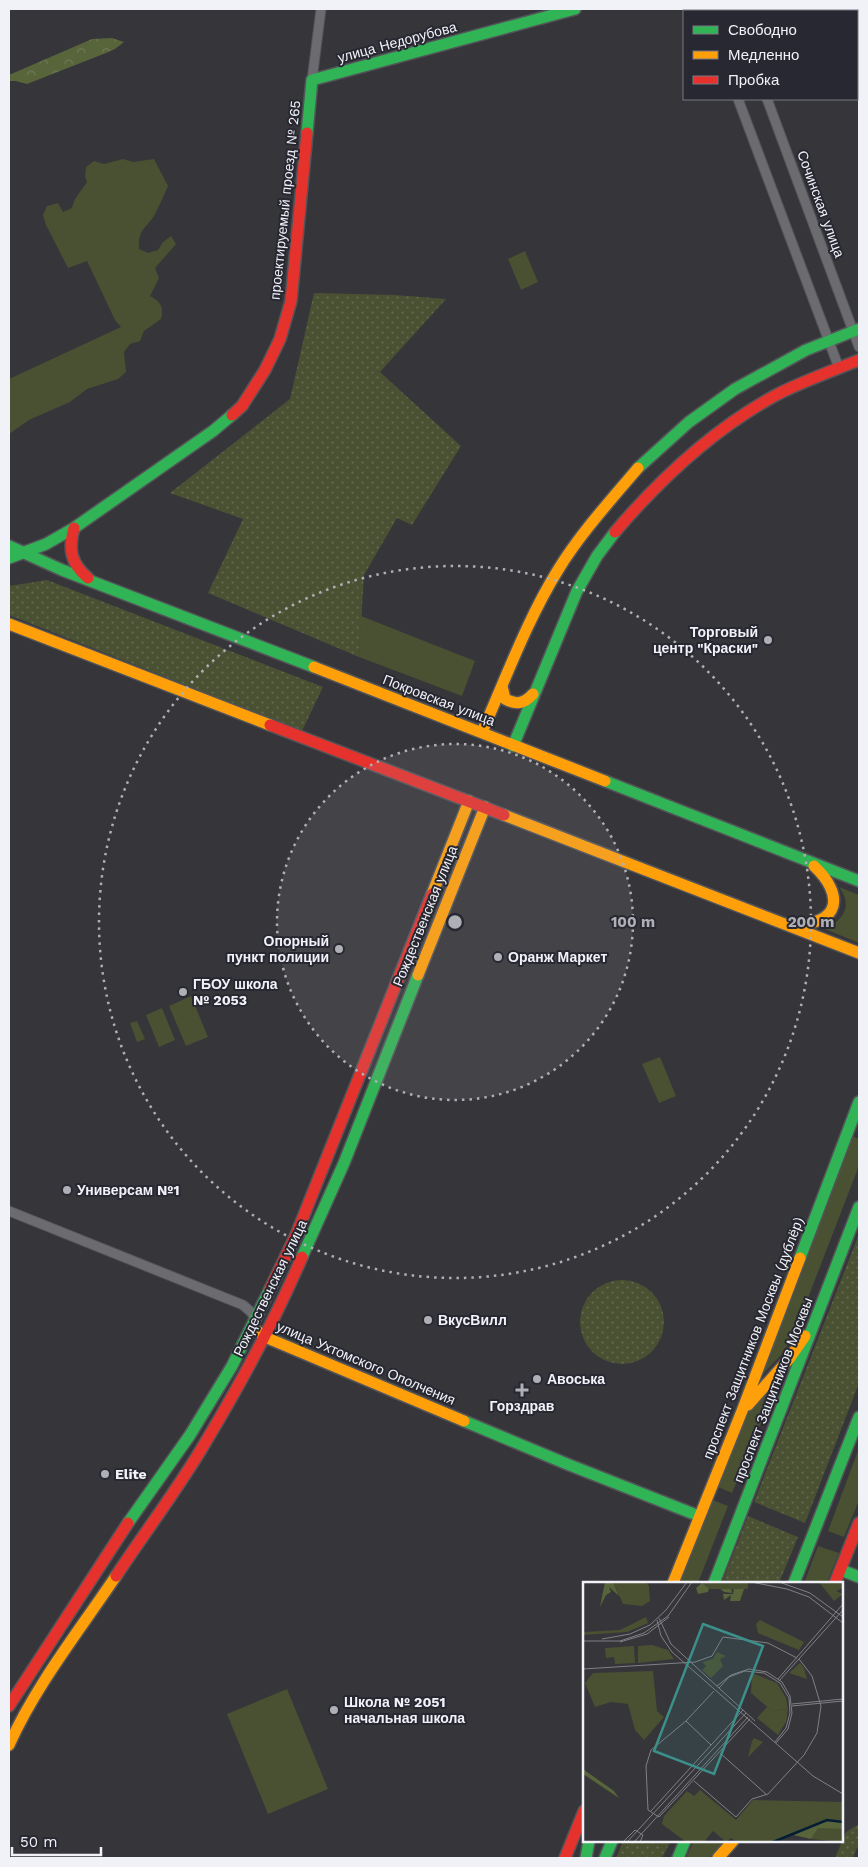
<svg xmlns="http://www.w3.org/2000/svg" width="868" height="1867" viewBox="0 0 868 1867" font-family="'Work Sans',sans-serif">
<defs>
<pattern id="forest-crowns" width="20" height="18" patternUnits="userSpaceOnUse" patternTransform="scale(1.25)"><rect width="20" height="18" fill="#58643a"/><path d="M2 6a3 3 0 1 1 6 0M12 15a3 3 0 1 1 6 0" fill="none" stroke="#707b57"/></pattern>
<pattern id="park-dots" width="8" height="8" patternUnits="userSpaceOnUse" patternTransform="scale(1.25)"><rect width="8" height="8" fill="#495132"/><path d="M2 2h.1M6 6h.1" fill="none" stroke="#646a50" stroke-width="1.8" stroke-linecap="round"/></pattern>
</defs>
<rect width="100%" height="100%" fill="#35353a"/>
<!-- grass -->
<path fill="#495132" d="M123,159L133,162L154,159L168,186C164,195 160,204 156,212C148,229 138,226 139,249L148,253L158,250L163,242L171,236L176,244L155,268L159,278L150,296C161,302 164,307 161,319L144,331L140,341L130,344L124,352L126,372L118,379L87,389L70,402L29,420L9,434V379L121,327L115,320L87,261L68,268L46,225L43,215L47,206L58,203L63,212L72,208C75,195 81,192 87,182L85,177L86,167L94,161L104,164Z
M525,251L538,282L521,290L508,259Z
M361,616L475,661L462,696L359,657Z
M839,887L859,895V943L825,929C844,919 853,906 839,887Z
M191,996L208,1037L186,1046L169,1006Z
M162,1008L175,1040L159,1047L146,1015Z
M137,1021L145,1039L137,1042L130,1023Z
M660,1057L676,1096L659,1103L642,1064Z
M852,1136L859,1139V1161L857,1171L794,1334L782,1354L758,1379Z
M780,1377L732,1493L718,1487L748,1411Z
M859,1448V1500L844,1537L828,1531Z
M710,1499L728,1506L698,1583H677Z
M818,1546L839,1553L827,1583H804Z
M287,1689L328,1789L268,1814L227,1714Z
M694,1841H725L709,1858H686Z"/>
<!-- forest -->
<path fill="url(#forest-crowns)" d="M112,38L124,42L115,49L106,53L27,84L16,81H9V75L92,39Z"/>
<!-- park -->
<path fill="url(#park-dots)" d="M314,293L395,295L446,299L380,372L461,446L412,525L397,518L364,575L359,657L208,593L243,519L170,493L290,399Z
M47,580L323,687L302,731L9,615V586Z
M859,1234V1383L805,1523L754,1502Z
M580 1322a42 42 0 1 1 84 0a42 42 0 1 1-84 0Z
M748,1516L798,1537L779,1583H722Z
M859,1824V1843L853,1858H835L846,1832Z
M623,1841H671L662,1858H616Z"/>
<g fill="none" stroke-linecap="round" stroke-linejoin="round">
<!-- street casing -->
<g stroke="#535459" stroke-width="11">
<path id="street" d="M705,9V11
M734,9L735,11
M312,80L321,9
M738,99L839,368
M767,99L859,347
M9,1211L243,1305L251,1312L256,1320"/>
</g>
<!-- fast casing -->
<g stroke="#535459" stroke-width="14">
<path id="fast" d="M307,133L312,80L575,9
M638,468L689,422L735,389L806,350L859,329
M9,546L62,570L314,667
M9,558L46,544L74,528L213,431L232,415
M513,746L577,591L597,556L615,532
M605,781L859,881
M302,1257L344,1163L418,975
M800,1258L859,1102
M464,1421L567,1464L699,1516
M128,1523L190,1435L232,1366L270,1289
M841,1570L859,1577
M714,1583L859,1207
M794,1583L859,1417
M586,1858L589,1841
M605,1858L612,1841
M678,1858L685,1841"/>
</g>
<!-- slow casing -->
<g stroke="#535459" stroke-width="14">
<path id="slow" d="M9,624L270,725
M314,667L605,781
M502,686L505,699C516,705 524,704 533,694
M482,732C506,678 527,620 558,570C580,534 610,501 638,468
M504,815L859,953
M432,894L469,801
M794,924C840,925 845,895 814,866
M418,975L485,807
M259,1332L265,1337L464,1421
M748,1405L789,1359L805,1336
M673,1583L742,1411L800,1258
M9,1745C36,1685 79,1631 116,1576
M718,1858L733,1841"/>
</g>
<!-- jam casing -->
<g stroke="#535459" stroke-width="14">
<path id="jam" d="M232,415L242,406L265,370L280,339L291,301L307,133
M74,528C68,549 71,564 88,578
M615,532C661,478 714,428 778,394C804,381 832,371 859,360
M270,725L504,815
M270,1289L296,1235L432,894
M116,1576C145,1532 178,1489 205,1443C241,1383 274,1322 302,1257
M835,1583L859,1523
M9,1706L128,1523
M565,1858L584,1811"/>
</g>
<!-- street -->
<use href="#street" stroke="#6b6b70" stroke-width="9"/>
<!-- fast -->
<use href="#fast" stroke="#30b455" stroke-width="11"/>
<!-- slow -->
<use href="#slow" stroke="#ff9f0a" stroke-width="11"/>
<!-- jam -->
<use href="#jam" stroke="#e5322d" stroke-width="11"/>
</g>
<!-- distance rings -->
<circle cx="455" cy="922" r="178" fill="#afb0b6" fill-opacity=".12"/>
<g fill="none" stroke="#afb0b6" stroke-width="2.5" stroke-dasharray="2.5 5">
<circle cx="455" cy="922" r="178"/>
<circle cx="455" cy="922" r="356"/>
</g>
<!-- markers -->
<g fill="#afb0b6" stroke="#282832" stroke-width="2">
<circle cx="768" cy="640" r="5"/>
<circle cx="339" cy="949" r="5"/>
<circle cx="498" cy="957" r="5"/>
<circle cx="183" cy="992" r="5"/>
<circle cx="67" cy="1190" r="5"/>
<circle cx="428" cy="1320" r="5"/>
<circle cx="537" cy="1379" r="5"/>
<path d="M519.5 1382.5h5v5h5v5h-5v5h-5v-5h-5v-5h5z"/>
<circle cx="105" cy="1474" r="5"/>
<circle cx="334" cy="1710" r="5"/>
</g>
<g text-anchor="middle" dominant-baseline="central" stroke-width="4" stroke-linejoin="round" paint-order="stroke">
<!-- street labels -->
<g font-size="14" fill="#f1f2f8" stroke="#282832">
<text transform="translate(397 42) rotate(-15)">улица Недорубова</text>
<text transform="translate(285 200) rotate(-84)">проектируемый проезд № 265</text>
<text transform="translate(821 204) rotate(70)">Сочинская улица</text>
<text transform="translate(439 700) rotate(21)">Покровская улица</text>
<text transform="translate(425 916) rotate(-68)">Рождественская улица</text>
<text transform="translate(270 1288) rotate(-64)">Рождественская улица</text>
<text transform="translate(753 1338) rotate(-69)">проспект Защитников Москвы (дублёр)</text>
<text transform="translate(366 1363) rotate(23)">улица Ухтомского Ополчения</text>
<text transform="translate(773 1390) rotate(-69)">проспект Защитников Москвы</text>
</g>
<!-- poi labels -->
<g font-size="14" font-weight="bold" fill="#f1f2f8" stroke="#282832" text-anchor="start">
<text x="758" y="632" text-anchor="end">Торговый<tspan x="758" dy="16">центр "Краски"</tspan></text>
<text x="329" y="941" text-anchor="end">Опорный<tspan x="329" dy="16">пункт полиции</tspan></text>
<text x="508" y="957">Оранж Маркет</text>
<text x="193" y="984">ГБОУ школа<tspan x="193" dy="16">№ 2053</tspan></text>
<text x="77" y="1190">Универсам №1</text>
<text x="438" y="1320">ВкусВилл</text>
<text x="547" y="1379">Авоська</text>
<text x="522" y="1406" text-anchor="middle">Горздрав</text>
<text x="115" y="1474">Elite</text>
<text x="344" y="1702">Школа № 2051<tspan x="344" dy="16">начальная школа</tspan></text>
</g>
</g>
<!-- overview -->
<g transform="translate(583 1582)">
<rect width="260" height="260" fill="#35353a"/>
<path d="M63,35L65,41L44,50L0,53V50L37,48ZM177,38L221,60L216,68L175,51L173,42ZM69,63L85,68L91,77L55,81V64ZM51,64L52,81L32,82L31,75L23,76L22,66ZM70,89L74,129L81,135L61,158L52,148L45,122L28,120L12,125L2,101L10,91ZM184,125L189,129L205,127L203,140L195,153L174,136ZM235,245L260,247V260L228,257Z" fill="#495132"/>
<path d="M22,0H30L36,14L26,5L28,10L23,13L17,25ZM120,0L148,5L149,11L141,10L136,6H126L125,10L115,12L113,6ZM151,4H162L157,19H147L148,13L141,18L140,12H150ZM0,187L31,209L36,216L0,192ZM245,238L260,240V247L235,246L228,257L210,253Z" fill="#58643a"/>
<path d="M30,0H63L66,4L67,19L59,24L40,22ZM236,0H260V6L253,9L260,12L251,19Z" fill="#495132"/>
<path d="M118,0H165V7H126ZM134,70L143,74L137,77L140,84L128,96L119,88L123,84L119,80L130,77ZM217,81L221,86L224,97L206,91ZM169,91L194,101L203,116L205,127L189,129L168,111ZM171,156L180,160L165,175L169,159ZM117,208L153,238L170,218L260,220V241L245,238L193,260H154L148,256L143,260L130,249L121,260H103L79,242L81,234L104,209L111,214Z" fill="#495132"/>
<path fill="none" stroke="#051e35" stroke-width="2.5" d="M190,260L244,238L260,240"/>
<path fill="none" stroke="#808186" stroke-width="1" d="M168,0L204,7L226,15L260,41M196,0L227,11L260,35M76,36L88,62L172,139M74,38L78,54L89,70L230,194L260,212M19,57L47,52L67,43L83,28L104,0M0,59H37L61,51L85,34L109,0M37,60L64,52L86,35M0,87L112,80L129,74L140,55L185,61L214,76M195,97L260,22M196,99L260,28M134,104L148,93L166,87L184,90L199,100L207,114L209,131L205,147L193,161M136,106L146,95L162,89L181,91L197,101L206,116L207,131L203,146L192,160M131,109L103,139L68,168L63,184L65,228L76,235L167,137M209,122L260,117M209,124L260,119M103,139L128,163M137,171L184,213M111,199L153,235L169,217L185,212L221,173L234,151L238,124L229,94L216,77M68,229L160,128M40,260L52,248L60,253L57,260M44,260L163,131M51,260L165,135"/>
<path fill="#3c8f8a" fill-opacity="0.15" stroke="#3c8f8a" stroke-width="2.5" d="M120,42L180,64L131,192L71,169Z"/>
<rect width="260" height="260" fill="none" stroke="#f1f2f8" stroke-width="2.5"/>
</g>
<circle cx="455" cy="922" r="8" fill="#afb0b6" stroke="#282832" stroke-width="2.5"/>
<g font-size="15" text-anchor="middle" font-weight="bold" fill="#afb0b6" stroke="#282832" stroke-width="4" stroke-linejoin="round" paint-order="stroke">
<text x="633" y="927">100 m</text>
<text x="811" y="927">200 m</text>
</g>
<!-- border -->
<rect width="868" height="1867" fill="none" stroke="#f1f2f8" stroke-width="20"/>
<!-- legend -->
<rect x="683" y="10" width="175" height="90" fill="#282832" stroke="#787981"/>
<rect x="693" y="26" width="25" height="8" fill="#30b455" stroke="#787981"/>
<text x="728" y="35" font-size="15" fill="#f1f2f8">Свободно</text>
<rect x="693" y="51" width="25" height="8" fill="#ff9f0a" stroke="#787981"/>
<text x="728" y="60" font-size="15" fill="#f1f2f8">Медленно</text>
<rect x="693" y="76" width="25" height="8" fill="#e5322d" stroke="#787981"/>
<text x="728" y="85" font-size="15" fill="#f1f2f8">Пробка</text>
<!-- scale -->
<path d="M12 1847v8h89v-8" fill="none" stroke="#f1f2f8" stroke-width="2.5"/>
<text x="20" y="1847" font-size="15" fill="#f1f2f8" stroke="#282832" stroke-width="4" paint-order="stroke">50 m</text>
</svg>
